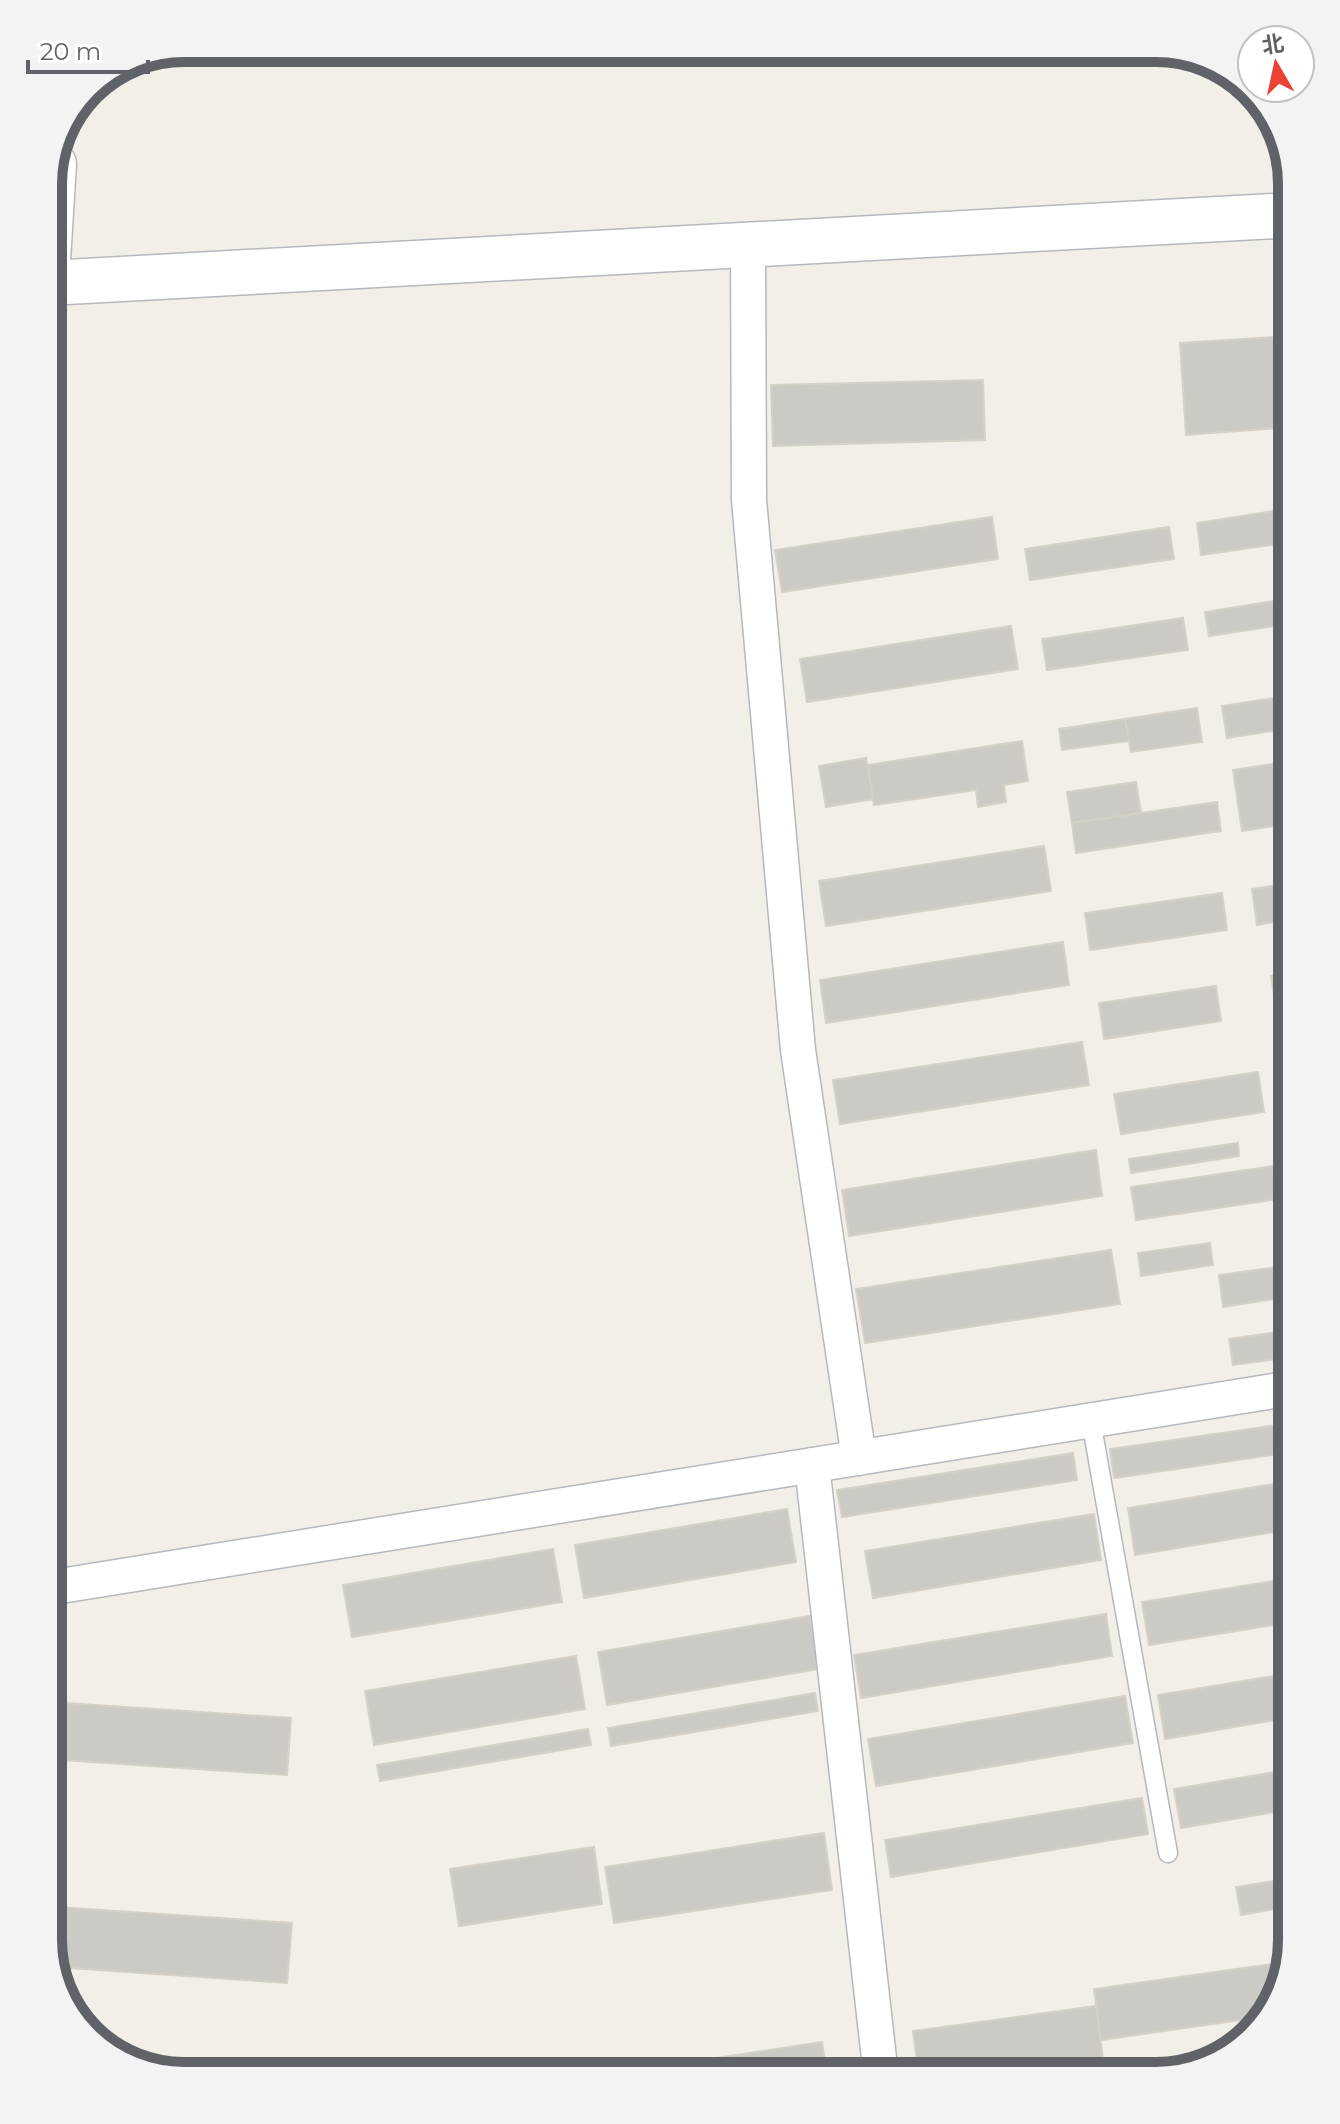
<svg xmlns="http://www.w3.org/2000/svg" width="1340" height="2124" viewBox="0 0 1340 2124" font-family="Montserrat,'Noto Sans SC',sans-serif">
<rect width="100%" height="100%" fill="#f1efe8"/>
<!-- building -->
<path fill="#cccac5" stroke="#d6d1c6" stroke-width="2" d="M1292,336V427L1186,435L1180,343Z
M983,380L985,440L773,446L771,385Z
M1292,508V542L1201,555L1197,523Z
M992,517L998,559L782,592L775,550Z
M1169,527L1174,559L1030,580L1025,549Z
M1292,566V598L1280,600L1275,568Z
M1292,598V634H1290L1285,600Z
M1280,600H1285L1288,624L1209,636L1205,612Z
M1183,618L1188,650L1047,670L1042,639Z
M1011,626L1018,669L807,702L800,659Z
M1292,695V728L1227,738L1222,706Z
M1197,708L1202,742L1131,752L1125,719Z
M1125,719L1129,741L1062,750L1059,729Z
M1022,741L1028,781L1004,785L1006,802L978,807L976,790L874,805L868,765Z
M866,758L873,799L826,807L819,766Z
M1292,761V823L1242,831L1233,770Z
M1136,782L1141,813L1072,823L1067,792Z
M1217,802L1221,831L1076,853L1072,823Z
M1044,846L1051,891L826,926L819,881Z
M1292,883V919L1257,925L1252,889Z
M1222,893L1227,930L1090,950L1085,913Z
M1063,942L1069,985L826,1023L820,980Z
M1292,973V1004L1276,1007L1271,976Z
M1216,986L1221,1021L1104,1039L1099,1003Z
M1082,1042L1089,1085L840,1124L833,1080Z
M1292,1065V1097L1287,1098L1282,1066Z
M1258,1072L1264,1112L1121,1134L1114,1094Z
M1238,1143L1239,1156L1131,1173L1129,1159Z
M1096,1150L1102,1196L849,1236L842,1190Z
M1273,1166L1278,1199L1136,1220L1131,1187Z
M1210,1243L1213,1265L1141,1276L1138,1253Z
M1111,1250L1120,1304L865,1343L856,1289Z
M1291,1265L1292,1296L1223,1307L1219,1275Z
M1292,1330V1357L1233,1365L1229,1339Z
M1292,1423V1452L1114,1478L1110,1449Z
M1073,1453L1077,1480L842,1517L837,1490Z
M1292,1481V1529L1135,1555L1128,1508Z
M787,1509L796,1562L584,1598L575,1545Z
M1094,1514L1101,1560L873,1598L865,1551Z
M553,1549L562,1602L352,1637L343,1585Z
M1292,1578V1622L1149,1645L1142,1602Z
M1106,1614L1112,1656L861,1698L854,1655Z
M810,1616L819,1669L607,1705L598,1652Z
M576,1656L585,1709L374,1745L365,1691Z
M1292,1673V1717L1165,1739L1158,1695Z
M815,1693L818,1711L611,1746L608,1728Z
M1125,1696L1133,1743L876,1786L868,1739Z
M66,1703L291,1718L287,1775L63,1760Z
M588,1729L591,1745L380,1781L377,1765Z
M1292,1769V1809L1181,1828L1174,1789Z
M1142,1798L1148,1834L891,1877L885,1840Z
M824,1833L832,1890L614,1923L605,1867Z
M594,1847L602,1904L459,1926L450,1869Z
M1292,1878V1906L1241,1915L1236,1887Z
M58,1907L292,1923L287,1983L54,1967Z
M1286,1962L1268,2016L1101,2040L1094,1989Z
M1096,2006L1103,2059L980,2076H919L913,2031Z
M822,2042L827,2076H599Z"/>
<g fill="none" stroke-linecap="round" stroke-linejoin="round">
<!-- service casing -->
<g stroke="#b5b8bc" stroke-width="21">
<path id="service" d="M1091,1421L1168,1853"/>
</g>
<!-- minor casing -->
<g stroke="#b5b8bc" stroke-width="37">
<path id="minor" d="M748,245L749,500L798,1050L859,1458
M812,1465L881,2076
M48,1588L1292,1388"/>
</g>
<!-- tertiary casing -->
<g stroke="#b5b8bc" stroke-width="47">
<path id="tertiary" d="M48,260L54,164
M48,283L1292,215"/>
</g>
<!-- service -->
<use href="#service" stroke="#fff" stroke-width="18"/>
<!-- minor -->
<use href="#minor" stroke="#fff" stroke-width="34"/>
<!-- tertiary -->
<use href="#tertiary" stroke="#fff" stroke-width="44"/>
</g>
<!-- crop -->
<path d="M0 0H1340V2124H0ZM184 62H1156A122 122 0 0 1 1278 184V1940A122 122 0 0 1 1156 2062H184A122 122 0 0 1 62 1940V184A122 122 0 0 1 184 62Z" fill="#f2f3f3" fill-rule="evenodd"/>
<path fill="none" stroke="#5f6368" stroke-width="10" d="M184 62H1156A122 122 0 0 1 1278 184V1940A122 122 0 0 1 1156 2062H184A122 122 0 0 1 62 1940V184A122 122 0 0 1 184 62Z"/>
<!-- north arrow -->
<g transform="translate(1276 64) rotate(351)"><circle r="38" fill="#ffffff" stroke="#bfc1c3" stroke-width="2"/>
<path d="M0-6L14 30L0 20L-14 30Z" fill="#ea4335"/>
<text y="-12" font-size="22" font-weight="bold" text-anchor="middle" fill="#5f6368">北</text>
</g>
<!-- scale -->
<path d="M28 60v12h120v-12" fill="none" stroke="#5f6368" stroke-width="4"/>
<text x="40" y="60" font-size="24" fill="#5f6368" stroke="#ffffff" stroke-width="6" paint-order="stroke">20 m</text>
</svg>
